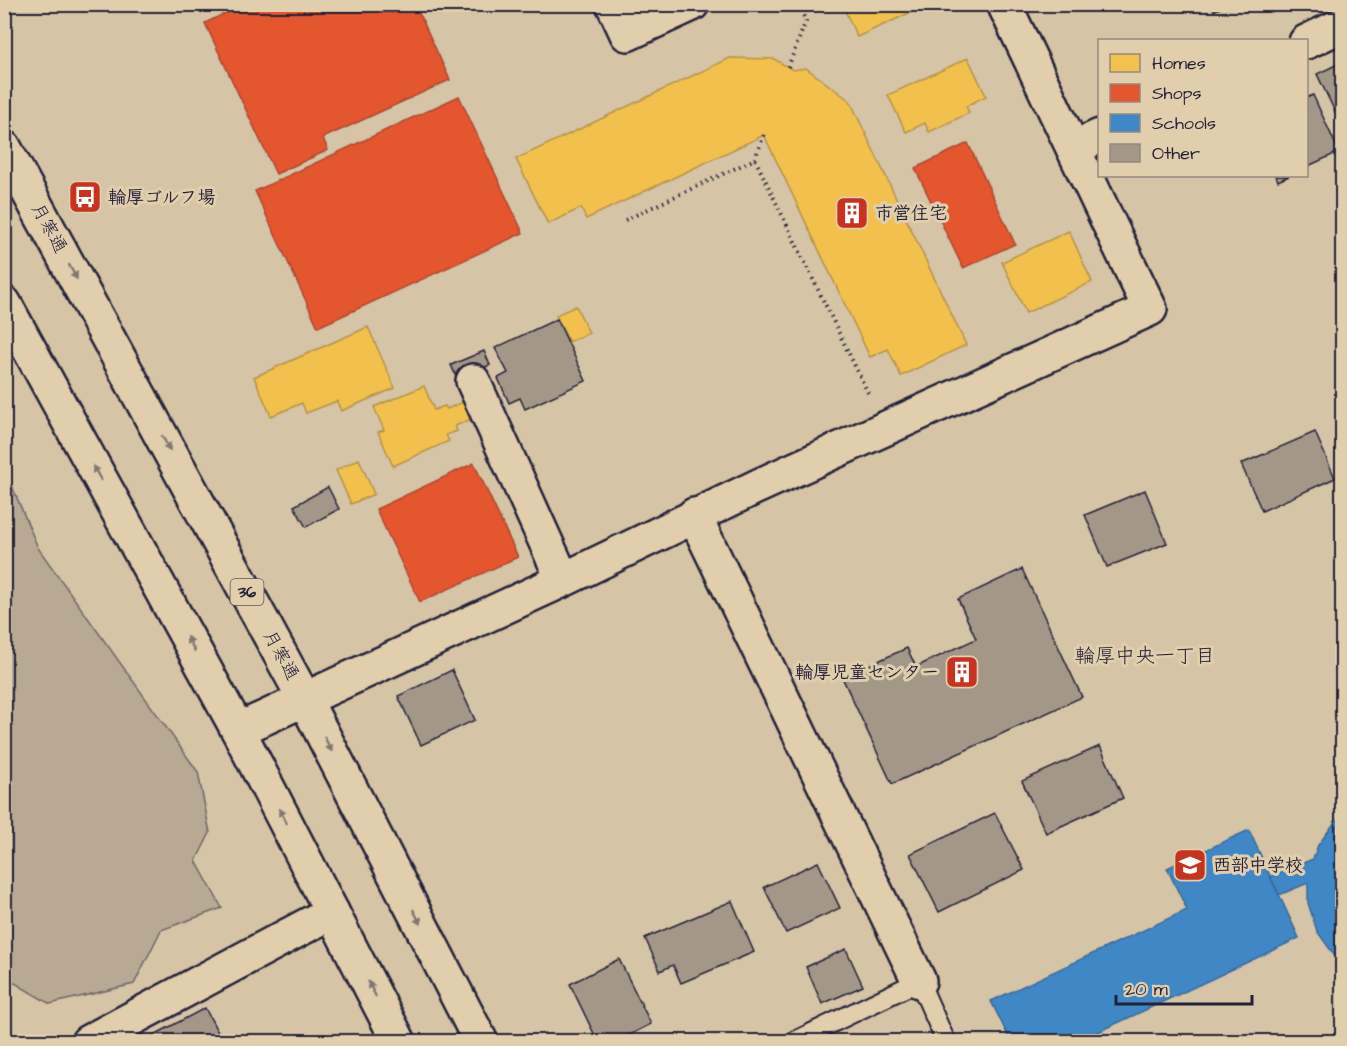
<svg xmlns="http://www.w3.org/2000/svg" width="1347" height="1046" viewBox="0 0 1347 1046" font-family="'Architects Daughter','Klee One',sans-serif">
<rect width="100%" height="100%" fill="#d5c4a5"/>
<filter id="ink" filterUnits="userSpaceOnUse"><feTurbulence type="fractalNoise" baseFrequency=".0167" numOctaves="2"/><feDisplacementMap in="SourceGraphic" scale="12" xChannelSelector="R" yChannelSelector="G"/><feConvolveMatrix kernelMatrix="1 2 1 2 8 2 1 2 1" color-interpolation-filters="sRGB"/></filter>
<g filter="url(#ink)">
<!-- green -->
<path fill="#b7a994" stroke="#6c6668" stroke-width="1.5" d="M4,467L38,548L198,772L210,833L196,861L222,908L161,930L134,984L50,1004L15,983L5,986Z"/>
<!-- homes -->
<path fill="#f2c14e" stroke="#b49148" stroke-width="1.5" d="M842,4H929L857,37Z
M730,58L774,59L793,70L806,68L850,101L966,345L901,376L888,349L870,357L764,135L586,219L581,208L548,224L516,159Z
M968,58L986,96L966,106L969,113L929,132L925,123L906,132L888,95Z
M1069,231L1092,282L1026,313L1002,262Z
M576,306L589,333L569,342L556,315Z
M368,327L395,388L341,411L337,401L306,413L302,403L271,416L254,377Z
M424,386L434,410L445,406L447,409L463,402L471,419L455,426L457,431L446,435L449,441L393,466L378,432L384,430L374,407Z
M359,459L374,494L351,504L336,470Z"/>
<!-- shops -->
<path fill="#e4572e" stroke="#aa4732" stroke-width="1.5" d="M244,4H415L450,80L323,138L328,150L276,174L205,23Z
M459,96L523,233L318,327L255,191Z
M968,143L1015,244L963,268L915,168Z
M474,463L518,557L420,602L376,509Z"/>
<!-- schools -->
<path fill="#3f88c5" stroke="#36699c" stroke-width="1.5" d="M1342,817V961L1334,955L1317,931L1308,903V883L1279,895L1270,877L1313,859L1318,845L1335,822Z
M1249,830L1299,938L1077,1042H1011L991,1001L1187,910L1167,868Z"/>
<!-- building -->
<path fill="#a39787" stroke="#22223b" stroke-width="1.5" d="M1212,4H1228L1214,11Z
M1342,62V113L1337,116L1317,74Z
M1313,95L1339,152L1306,167V98Z
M1276,176H1289L1278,181Z
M557,319L586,381L525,409L520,398L509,403L498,378L508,373L495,348Z
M484,351L490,365L457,379L451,365Z
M1315,432L1335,478L1262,511L1241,464Z
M328,487L339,509L306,527L294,506Z
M1145,490L1167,543L1107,567L1085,515Z
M1022,569L1082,697L892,784L842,677L907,648L916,667L976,639L958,599Z
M452,670L475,720L421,745L398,696Z
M1100,746L1123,798L1046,833L1022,781Z
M995,813L1024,870L939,912L910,854Z
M818,862L840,908L786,933L764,887Z
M732,901L754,952L681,983L673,965L660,971L645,938Z
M846,949L863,986L822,1004L806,967Z
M619,959L651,1024L616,1042H598L570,984Z
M205,1008L223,1042H141Z"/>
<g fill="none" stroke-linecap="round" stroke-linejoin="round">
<!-- lane casing -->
<g stroke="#22223b" stroke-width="22">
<path id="lane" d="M793,1042L919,981L946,1042"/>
</g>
<!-- street casing -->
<g stroke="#22223b" stroke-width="38">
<path id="street" d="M613,4L627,34L692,4
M1306,42L1342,25
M1074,148L1100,136
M473,381L563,580
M694,515L919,981
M238,730L563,580L756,487L1150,309L1004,4
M88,1042L332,912"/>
</g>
<!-- highway casing -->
<g stroke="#22223b" stroke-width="38">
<path id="highway" d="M4,147L304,698L481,1042
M4,303L238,730L399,1042"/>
</g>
<!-- path -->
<path stroke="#22223b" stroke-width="4" stroke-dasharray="1.5 4.5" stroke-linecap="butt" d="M788,67L806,21L798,4
M755,159L764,135
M625,220L755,159L868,393"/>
<!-- lane -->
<use href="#lane" stroke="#e0ceac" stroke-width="18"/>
<!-- street -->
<use href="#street" stroke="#e0ceac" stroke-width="33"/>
<!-- highway -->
<use href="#highway" stroke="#e0ceac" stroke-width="33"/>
</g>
<!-- one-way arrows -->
<defs><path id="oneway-solid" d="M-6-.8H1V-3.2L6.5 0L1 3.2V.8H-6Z" transform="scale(1.5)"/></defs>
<g fill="#817874">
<use href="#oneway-solid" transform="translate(73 272) rotate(61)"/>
<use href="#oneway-solid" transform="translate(166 443) rotate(61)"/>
<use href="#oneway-solid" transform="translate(97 473) rotate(-119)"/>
<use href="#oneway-solid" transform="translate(191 644) rotate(-119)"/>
<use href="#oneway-solid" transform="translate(328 744) rotate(63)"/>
<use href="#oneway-solid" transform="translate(283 816) rotate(-117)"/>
<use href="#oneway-solid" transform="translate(417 917) rotate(63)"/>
<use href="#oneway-solid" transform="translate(372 989) rotate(-117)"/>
</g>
</g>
<!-- icons -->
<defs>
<g id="bus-square" transform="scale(1.725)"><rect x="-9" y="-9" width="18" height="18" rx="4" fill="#c8321e" stroke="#e0ceac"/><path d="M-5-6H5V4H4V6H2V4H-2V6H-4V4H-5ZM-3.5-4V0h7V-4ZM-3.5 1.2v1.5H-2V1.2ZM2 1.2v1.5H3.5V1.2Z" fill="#fff"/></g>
<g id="building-square" transform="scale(1.725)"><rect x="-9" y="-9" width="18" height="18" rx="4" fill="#c8321e" stroke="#e0ceac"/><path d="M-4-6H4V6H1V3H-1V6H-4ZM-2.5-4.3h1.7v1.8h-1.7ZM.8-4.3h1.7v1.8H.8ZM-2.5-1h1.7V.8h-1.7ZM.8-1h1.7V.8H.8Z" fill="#fff"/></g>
<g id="school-square" transform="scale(1.725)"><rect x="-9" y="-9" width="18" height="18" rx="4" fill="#c8321e" stroke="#e0ceac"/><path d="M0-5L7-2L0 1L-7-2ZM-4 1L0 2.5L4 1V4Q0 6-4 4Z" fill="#fff"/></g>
</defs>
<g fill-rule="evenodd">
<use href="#bus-square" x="85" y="197"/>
<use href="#building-square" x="852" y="213"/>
<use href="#building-square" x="962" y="672"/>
<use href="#school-square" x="1190" y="865"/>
</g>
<g text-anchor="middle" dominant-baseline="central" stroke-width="6" stroke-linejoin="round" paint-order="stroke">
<!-- shield labels -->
<rect fill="#e0ceac" stroke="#5b565d" stroke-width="1.5" x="230.5" y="579" width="33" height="26" rx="4.5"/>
<g font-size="16" font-weight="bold" fill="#22223b">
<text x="247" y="592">36</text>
</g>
<!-- poi labels -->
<g font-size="18" font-weight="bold" fill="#22223b" stroke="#e0ceac" text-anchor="start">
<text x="108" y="197">輪厚ゴルフ場</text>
<text x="875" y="213">市営住宅</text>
<text x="939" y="672" text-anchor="end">輪厚児童センター</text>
<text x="1213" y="865">西部中学校</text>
</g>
<!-- street labels -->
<g font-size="18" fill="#22223b" stroke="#e0ceac">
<text transform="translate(49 228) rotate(61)">月寒通</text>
<text transform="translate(281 655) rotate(61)">月寒通</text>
</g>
<!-- neighbourhood labels -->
<g font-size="20" fill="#22223b" stroke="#e0ceac">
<text x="1145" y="656">輪厚中央一丁目</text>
</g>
</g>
<!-- margin -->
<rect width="1347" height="1046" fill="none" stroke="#e0ceac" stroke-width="24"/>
<rect x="12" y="12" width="1323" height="1022" fill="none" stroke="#22223b" stroke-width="2" filter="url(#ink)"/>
<!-- legend -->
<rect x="1098" y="39" width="210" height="138" fill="#e0ceac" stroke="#94897f" stroke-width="1.5"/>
<rect x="1110" y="54" width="30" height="18" fill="#f2c14e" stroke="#94897f" stroke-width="1.5"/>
<text x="1152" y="69" font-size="18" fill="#22223b">Homes</text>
<rect x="1110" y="84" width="30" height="18" fill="#e4572e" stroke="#94897f" stroke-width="1.5"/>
<text x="1152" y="99" font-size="18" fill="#22223b">Shops</text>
<rect x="1110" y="114" width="30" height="18" fill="#3f88c5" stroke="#94897f" stroke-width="1.5"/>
<text x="1152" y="129" font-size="18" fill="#22223b">Schools</text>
<rect x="1110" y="144" width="30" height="18" fill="#a39787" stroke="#94897f" stroke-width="1.5"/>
<text x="1152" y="159" font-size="18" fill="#22223b">Other</text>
<!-- scale -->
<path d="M1116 995v9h136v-9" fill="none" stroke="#22223b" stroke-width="3"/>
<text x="1125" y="995" font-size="18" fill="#22223b" stroke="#e0ceac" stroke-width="4.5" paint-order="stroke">20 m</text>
</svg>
